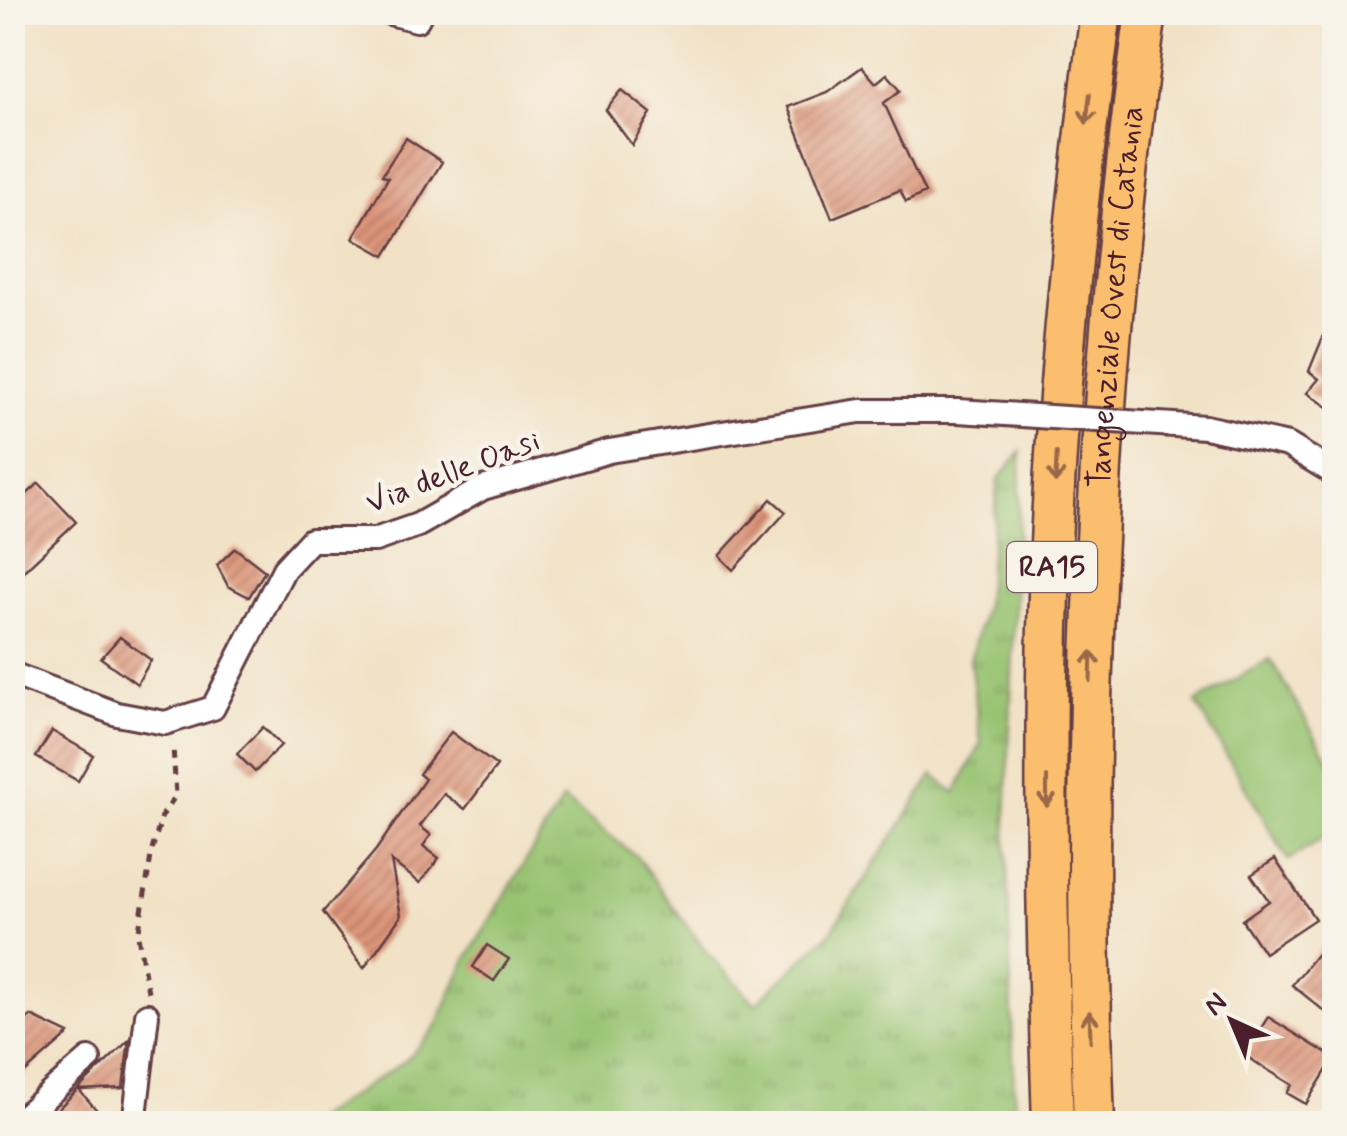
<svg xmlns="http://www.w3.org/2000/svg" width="1347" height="1136" viewBox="0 0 1347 1136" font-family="Mynerve,sans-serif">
<defs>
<pattern id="grass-tufts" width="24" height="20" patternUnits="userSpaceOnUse" patternTransform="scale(2.5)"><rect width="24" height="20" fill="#96c26f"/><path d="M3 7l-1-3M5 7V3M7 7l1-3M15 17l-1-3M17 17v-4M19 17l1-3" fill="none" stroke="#7c9d5b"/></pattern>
<pattern id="building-hatch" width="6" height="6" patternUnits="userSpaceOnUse" patternTransform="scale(2.5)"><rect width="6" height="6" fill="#dc9479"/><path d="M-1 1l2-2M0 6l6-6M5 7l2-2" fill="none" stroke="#b47863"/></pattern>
</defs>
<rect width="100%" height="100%" fill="#f7f3e8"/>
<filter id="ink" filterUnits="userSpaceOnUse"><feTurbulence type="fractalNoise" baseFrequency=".01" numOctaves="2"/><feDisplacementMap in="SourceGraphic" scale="20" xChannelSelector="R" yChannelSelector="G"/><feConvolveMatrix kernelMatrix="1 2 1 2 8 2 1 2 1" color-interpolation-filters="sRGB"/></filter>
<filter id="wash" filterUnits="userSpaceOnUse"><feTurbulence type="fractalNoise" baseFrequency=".0048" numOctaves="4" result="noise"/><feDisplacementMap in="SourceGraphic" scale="40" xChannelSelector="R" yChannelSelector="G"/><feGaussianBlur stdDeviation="2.25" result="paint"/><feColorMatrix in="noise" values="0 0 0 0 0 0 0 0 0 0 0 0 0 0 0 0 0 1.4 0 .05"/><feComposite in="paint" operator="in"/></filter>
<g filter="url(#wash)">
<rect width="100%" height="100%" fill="#f1e1c5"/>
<!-- grass -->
<path fill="url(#grass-tufts)" stroke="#70704d" stroke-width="2.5" d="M1021,452L1006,821L1015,1123L308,1124L405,1061L436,1028L466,960L563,799L637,857L705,950L756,1004L830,933L933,775L955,793L981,744L970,660L985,605L998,480Z"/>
<!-- pitch -->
<path fill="#96c26f" stroke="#70704d" stroke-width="2.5" d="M1270,659L1334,768V832L1288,860L1196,703Z"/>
<g id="blocks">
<!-- building -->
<path fill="url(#building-hatch)" d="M862,67L876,83L887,74L901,90L884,103L925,193L906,202L900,190L832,218L788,107L827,92Z
M622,90L651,113L632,145L606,110Z
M406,138L442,162L385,256L353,238L388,178L382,175Z
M1334,310V411L1307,393L1319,379L1309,371Z
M39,483L76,522L12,582V508Z
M771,499L786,512L733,570L719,556Z
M235,548L265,571L249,597L228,586L217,565Z
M120,637L151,660L137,684L101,658Z
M263,727L281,745L255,772L237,754Z
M52,731L93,755L78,781L36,757Z
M451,732L497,766L465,809L444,794L420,826L431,835L423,846L439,858L420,883L391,861L401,916L364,968L323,912L376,850L425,779L419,774Z
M1275,859L1315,919L1264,953L1242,920L1269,901L1251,875Z
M1334,932V1019L1292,985Z
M487,945L509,959L494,981L473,967Z
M31,1016L69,1034L12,1084V1031Z
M1268,1017L1334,1058L1306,1104L1287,1093L1292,1085L1244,1055Z
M129,1040L123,1088L79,1090L109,1124H42Z"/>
</g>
</g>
<g filter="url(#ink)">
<use href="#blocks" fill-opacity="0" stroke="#633c42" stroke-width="2.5"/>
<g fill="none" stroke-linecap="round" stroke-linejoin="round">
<!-- street casing -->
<g stroke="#633c42" stroke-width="28">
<path id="street" d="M386,12L417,20L421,12
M1205,427L1288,445L1334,473
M12,674L117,714L165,723L213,708L284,569L311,540H375L418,525L483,488L609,451L860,411H958
M15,1124L89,1059
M134,1124L147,1015"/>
</g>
<!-- highway casing -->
<g stroke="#633c42" stroke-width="45">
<g id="highway">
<path d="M1053,1124C1048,975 1045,826 1047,677C1050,455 1072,232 1101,12"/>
<path id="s1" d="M1094,1124C1080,752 1095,381 1146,12"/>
</g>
</g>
<!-- path -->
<path stroke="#633c42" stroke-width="5" stroke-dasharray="8 8" stroke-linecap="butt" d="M148,992L138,936L152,850L162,816L176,795L173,747"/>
<!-- street -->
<use href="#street" stroke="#fff" stroke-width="22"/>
<!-- highway -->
<use href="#highway" stroke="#fabe6e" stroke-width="40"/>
<!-- street-bridge casing -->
<g stroke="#633c42" stroke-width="28" stroke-linecap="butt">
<path id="street-bridge" d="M958,411L1205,427"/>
</g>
<!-- street-bridge -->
<use href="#street-bridge" stroke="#fff" stroke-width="22"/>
</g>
<!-- one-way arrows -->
<defs><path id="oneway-shaft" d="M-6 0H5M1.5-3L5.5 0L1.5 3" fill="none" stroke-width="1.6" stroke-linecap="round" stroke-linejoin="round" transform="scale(2.5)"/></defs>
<g stroke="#996749">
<use href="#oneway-shaft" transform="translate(1088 109) rotate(97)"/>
<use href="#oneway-shaft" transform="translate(1056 468) rotate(93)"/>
<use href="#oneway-shaft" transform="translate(1091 666) rotate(-88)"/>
<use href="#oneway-shaft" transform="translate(1047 792) rotate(90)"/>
<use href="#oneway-shaft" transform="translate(1090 1026) rotate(-92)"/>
</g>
</g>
<g text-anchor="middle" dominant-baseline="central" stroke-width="9" stroke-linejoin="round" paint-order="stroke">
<!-- shield labels -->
<rect fill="#f7f3e8" stroke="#7e5f64" stroke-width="2.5" x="1007" y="542" width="90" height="50" rx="8"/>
<g font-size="30" font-weight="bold" fill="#4a1f2b">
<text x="1052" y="567">RA15</text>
</g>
<!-- street labels -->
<g font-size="32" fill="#4a1f2b" stroke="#f7f3e8">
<text stroke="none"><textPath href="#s1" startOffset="828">Tangenziale Ovest di Catania</textPath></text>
<text transform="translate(453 472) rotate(-21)">Via delle Oasi</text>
</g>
</g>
<!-- margin -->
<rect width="1347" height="1136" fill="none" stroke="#f7f3e8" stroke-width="50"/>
<!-- north arrow -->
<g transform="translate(1232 1021) rotate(316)" stroke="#f7f3e8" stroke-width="8" paint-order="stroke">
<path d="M0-8L18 38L0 25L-18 38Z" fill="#4a1f2b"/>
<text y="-15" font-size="28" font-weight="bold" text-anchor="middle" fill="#4a1f2b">N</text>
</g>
</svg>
